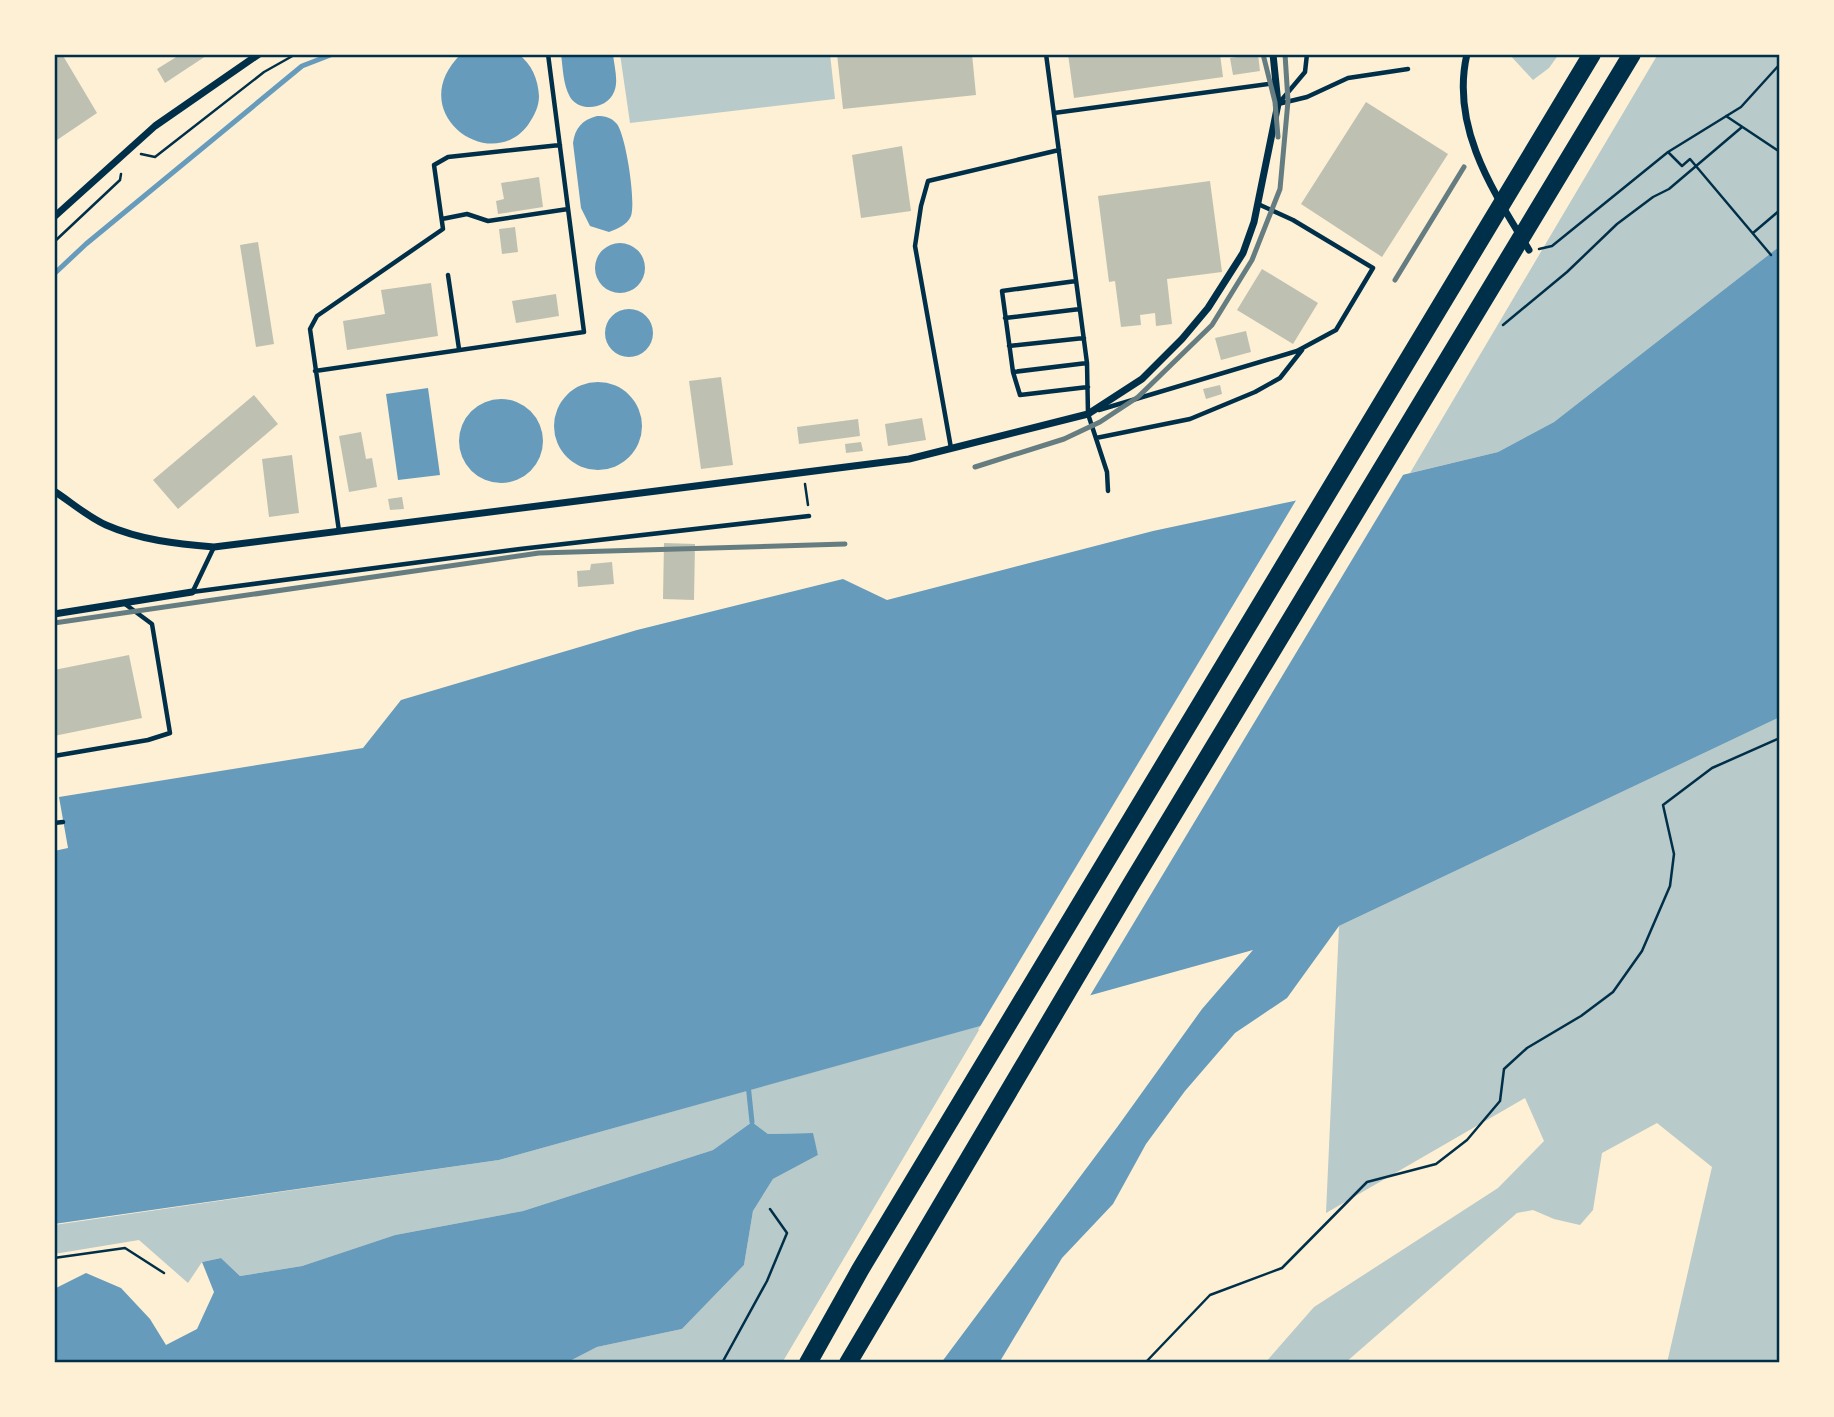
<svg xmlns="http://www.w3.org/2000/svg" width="1834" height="1417" viewBox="0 0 1834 1417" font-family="Lora,serif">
<rect width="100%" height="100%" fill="#fdf0d5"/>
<!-- green -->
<path fill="#b9caca" d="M620,54H830L835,99L630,123Z
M1509,54H1559L1549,68L1533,80Z
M1658,54H1780V246L1554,422L1498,452L1410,473Z
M1780,717V1363H1667L1712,1167L1657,1123L1602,1153L1593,1210L1580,1225L1554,1219L1533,1210L1517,1213L1345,1363H1265L1314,1307L1498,1188L1544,1141L1525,1098L1326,1213L1339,926Z
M982,1025L782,1363H566L597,1347L682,1329L744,1265L753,1211L773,1179L818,1155L812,1133L768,1134L752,1122L713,1150L523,1211L395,1235L302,1266L240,1276L221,1258L202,1262L188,1283L139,1240L54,1254V1225L499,1160Z"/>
<!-- water -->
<path fill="#669bbc" d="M461,54H518C532,64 538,79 539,96C539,107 534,116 528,125C490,176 402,112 461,54Z
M561,54H613C614,66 619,81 614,92C607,109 580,113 570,97C563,84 563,69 561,54Z
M597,116C605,116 611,117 617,124C626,136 636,202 631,216C627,225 617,229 609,232L590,226L581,208L573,143C575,128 582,120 597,116Z
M595 268a25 25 0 1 1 50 0a25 25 0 1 1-50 0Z
M1780,246V717L1339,926L1287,998L1235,1033L1185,1091L1146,1144L1113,1204L1062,1258L999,1363H941L1118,1126L1202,1009L1253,950L499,1160L54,1224V851L68,848L59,797L363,748L401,700L637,630L843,579L887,600L1153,531L1294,501L1498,452L1554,422Z
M605 333a24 24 0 1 1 48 0a24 24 0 1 1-48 0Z
M554 426a44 44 0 1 1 88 0a44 44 0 1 1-88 0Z
M428,388L440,475L398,480L386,394Z
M459 441a42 42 0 1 1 84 0a42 42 0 1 1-84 0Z
M752,1122L768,1134L813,1133L818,1155L773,1179L753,1211L744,1265L682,1329L597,1347L566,1363H54V1289L86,1273L121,1288L150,1319L166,1345L197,1329L214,1292L202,1262L221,1258L240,1276L302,1266L395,1235L523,1211L713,1150Z"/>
<!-- pier -->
<path fill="#fdf0d5" d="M1406,470L1088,999L978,1030L1298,497Z"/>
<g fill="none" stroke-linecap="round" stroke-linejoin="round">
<!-- stream -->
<path stroke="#669bbc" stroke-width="5" d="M54,274L86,244L302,66L333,54
M748,1084L752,1122"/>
</g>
<!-- building -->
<path fill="#bec0b2" d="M54,54H62L97,113L54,142Z
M181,54H209L165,83L157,69Z
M837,54H972L976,95L843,109Z
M1068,54H1220L1223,77L1074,98Z
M1258,54L1260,71L1233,75L1230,58Z
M1366,102L1448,154L1382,257L1301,204Z
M902,146L911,211L861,218L852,155Z
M539,177L543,207L498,214L496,201L504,199L501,183Z
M1210,181L1222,272L1167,279L1172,324L1156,326L1155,313L1140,315L1141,325L1121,327L1115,281L1109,282L1098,196Z
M515,227L518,252L502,254L499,229Z
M258,242L274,344L256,347L240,245Z
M1262,269L1318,303L1293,344L1237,310Z
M431,283L438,336L347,350L343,321L385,314L381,290Z
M556,294L559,316L516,323L512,301Z
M1246,331L1251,352L1221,360L1215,338Z
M721,377L733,465L701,469L689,381Z
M1220,385L1222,394L1206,399L1203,389Z
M254,395L278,424L178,509L153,480Z
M922,418L926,440L888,446L885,424Z
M858,419L860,436L799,444L797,427Z
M361,432L366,459L372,458L377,487L349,492L339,436Z
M861,442L863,451L846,453L845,444Z
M292,455L299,513L269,517L262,459Z
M402,497L404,509L390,510L388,499Z
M664,543L695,544L694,600L663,599Z
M612,562L614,584L578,587L577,571L590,570L591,564Z
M129,655L142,718L54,736V670Z"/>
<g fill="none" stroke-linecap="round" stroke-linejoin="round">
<!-- path -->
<path stroke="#003049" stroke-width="2.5" d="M1726,116L1780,152
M1668,152L1682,166L1690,159L1771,255
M141,154L155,157L264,72L296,54
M1753,233L1780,210
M54,242L120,180L121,174
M1539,249L1552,246L1668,152L1741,107L1780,64
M1503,325L1567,272L1617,224L1653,197L1669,189L1742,127
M805,484L808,505
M54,1258L125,1248L164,1273
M722,1363L767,1281L787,1233L770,1209
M1145,1363L1210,1295L1282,1268L1367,1182L1436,1164L1467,1140L1500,1101L1504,1069L1527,1048L1581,1016L1613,992L1642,951L1670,886L1674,854L1663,805L1712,768L1780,738"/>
<!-- service -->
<path stroke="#003049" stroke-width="4.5" d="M1046,54L1087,363L1088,414L1107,472L1108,491
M1279,103L1305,72L1307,54
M1278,104L1307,97L1348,78L1408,69
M1054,113L1276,83
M442,219L467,214L488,221L568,209
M448,275L459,349
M1076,281L1002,291L1013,372L1020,395L1088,387
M1005,318L1080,309
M1009,346L1084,338
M315,371L584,332L548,54
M1013,372L1087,363
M1099,410L1297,351L1336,330L1373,268L1293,220L1258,204
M1096,438L1190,419L1255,392L1280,378L1302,350
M951,448L915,246L921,206L928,181L1059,150
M339,531L310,329L317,316L443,229L434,165L448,157L560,145
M193,591L214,547
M192,592L520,549L809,516
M54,756L148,740L170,733L152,624L125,604
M54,823L63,822"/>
<!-- minor -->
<path stroke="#003049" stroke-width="7" d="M1467,54C1450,127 1493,191 1529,250
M54,217L155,126L259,54
M54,491C71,502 88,517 106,525C140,540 177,544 214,547L909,459L1088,414L1142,379L1182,339L1208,308L1243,253L1254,222L1278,104L1273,54
M54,614L192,592"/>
<!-- motorway -->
<path stroke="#003049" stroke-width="18" d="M808,1363L860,1270L1592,54
M848,1363L1130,886L1632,54"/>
<!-- rail -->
<path stroke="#657d81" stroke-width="5" d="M1263,54L1275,102L1278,137
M1395,280L1464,167
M975,467L1064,439L1100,422L1138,397L1212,325L1252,260L1280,189L1288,101L1285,54
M54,623L539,553L845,544"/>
</g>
<!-- border -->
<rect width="1834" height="1417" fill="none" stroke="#fdf0d5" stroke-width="112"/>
<rect x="56" y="56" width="1722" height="1305" fill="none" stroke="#003049" stroke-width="2.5"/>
</svg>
